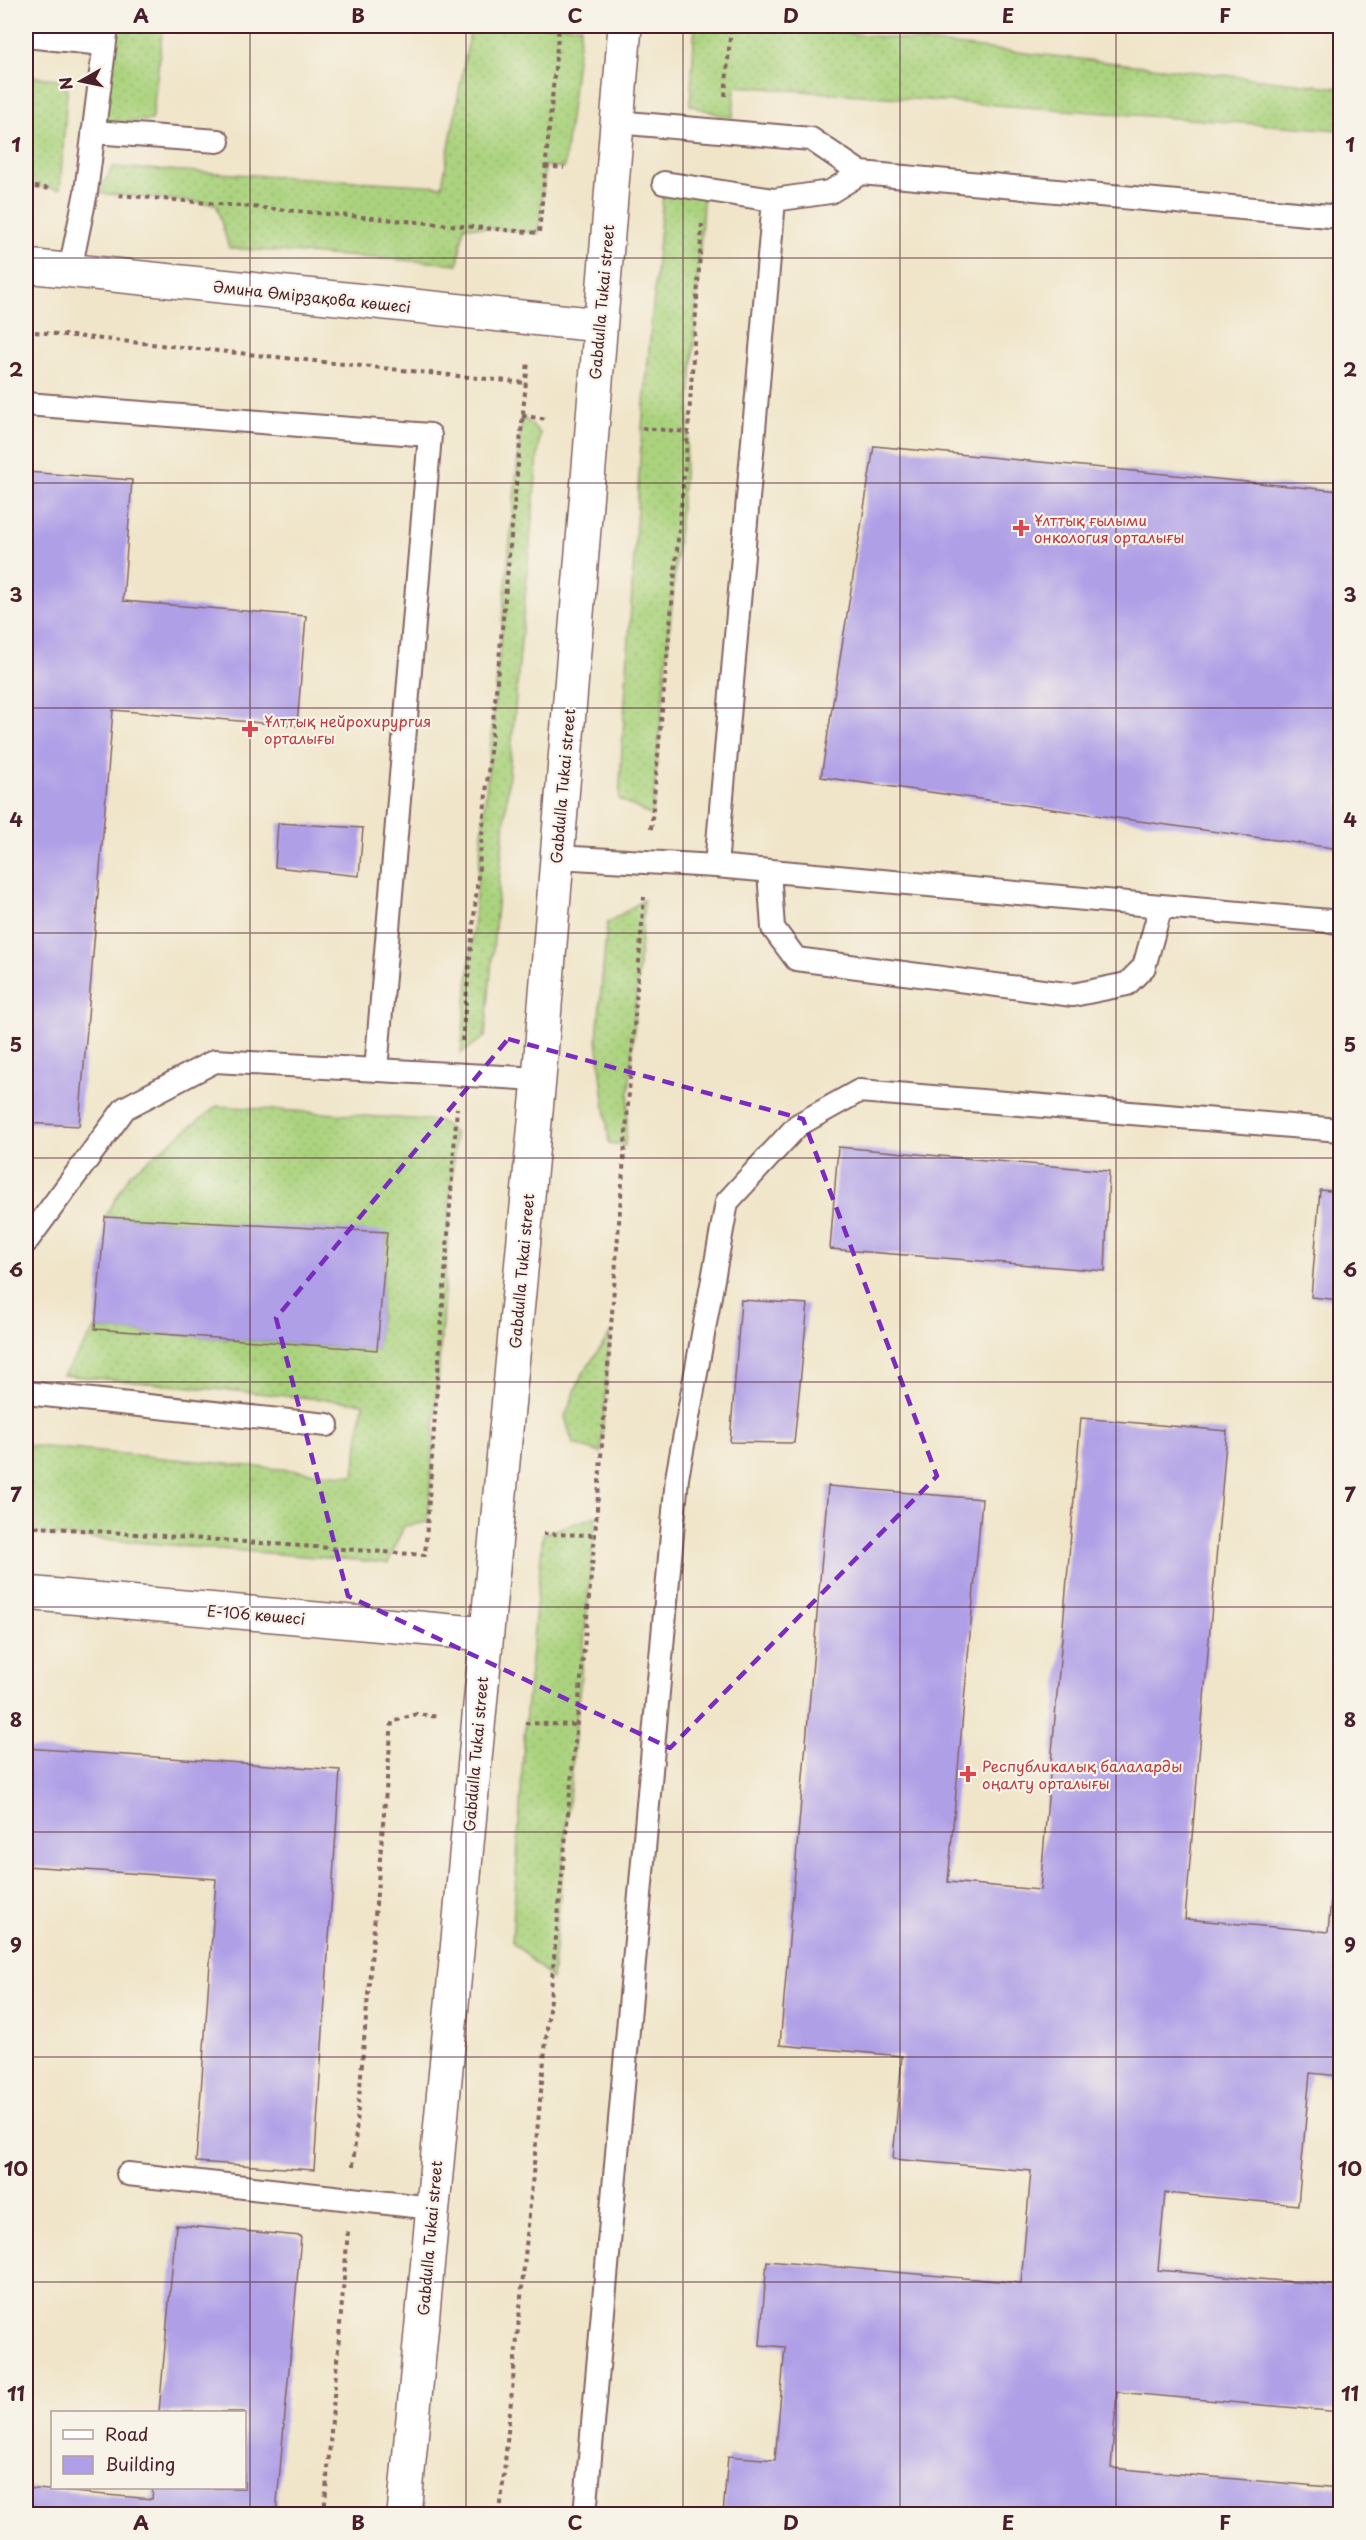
<svg xmlns="http://www.w3.org/2000/svg" width="1366" height="2540" viewBox="0 0 1366 2540" font-family="'Playpen Sans',sans-serif">
<defs>
<pattern id="grass-dots" width="8" height="8" patternUnits="userSpaceOnUse" patternTransform="scale(1.5)"><rect width="8" height="8" fill="#abd37e"/><path d="M2 2h.1M6 6h.1" fill="none" stroke="#95b56d" stroke-width="1.8" stroke-linecap="round"/></pattern>
</defs>
<rect width="100%" height="100%" fill="#f7f3e8"/>
<filter id="ink" filterUnits="userSpaceOnUse"><feTurbulence type="fractalNoise" baseFrequency=".0167" numOctaves="2"/><feDisplacementMap in="SourceGraphic" scale="12" xChannelSelector="R" yChannelSelector="G"/><feConvolveMatrix kernelMatrix="1 2 1 2 8 2 1 2 1" color-interpolation-filters="sRGB"/></filter>
<filter id="wash" filterUnits="userSpaceOnUse"><feTurbulence type="fractalNoise" baseFrequency=".008" numOctaves="4" result="noise"/><feDisplacementMap in="SourceGraphic" scale="24" xChannelSelector="R" yChannelSelector="G"/><feGaussianBlur stdDeviation="1.35" result="paint"/><feColorMatrix in="noise" values="0 0 0 0 0 0 0 0 0 0 0 0 0 0 0 0 0 1.4 0 .05"/><feComposite in="paint" operator="in"/></filter>
<g filter="url(#wash)">
<rect width="100%" height="100%" fill="#f0e5c9"/>
<!-- grass -->
<path fill="url(#grass-dots)" stroke="#7a7954" stroke-width="1.5" d="M106,26H163L152,120L121,122L94,119Z
M471,26H581L564,168L545,166L539,233L464,226L458,264L229,248L216,204L98,193L113,167L442,186Z
M695,26H784L1340,88V130L735,86L733,117L723,116L690,105Z
M26,76L68,80L60,189L26,186Z
M664,183L704,188L688,432L652,816L619,799L642,428Z
M522,416L540,433L485,1037L461,1053Z
M644,900L625,1146L609,1143L597,1039L607,923Z
M217,1106L440,1121L455,1134L428,1522L404,1526L388,1563L26,1533V1445L354,1476L363,1403L63,1375L95,1329L377,1350L387,1233L105,1217L130,1174Z
M610,1334L601,1453L573,1444L565,1417L581,1376Z
M596,1516L552,1979L512,1942L525,1723L543,1534Z"/>
<g id="blocks">
<!-- building -->
<path fill="#af9fe7" d="M874,446L1340,491V849L821,777Z
M26,472L132,480L123,601L306,616L297,726L113,710L79,1126L26,1123Z
M278,823L363,828L359,876L275,867Z
M838,1147L1109,1171L1105,1271L830,1249Z
M1320,1190L1340,1192V1300L1311,1297Z
M105,1217L387,1232L377,1350L95,1329Z
M741,1300L808,1304L794,1443L730,1442Z
M1081,1418L1227,1431L1185,1919L1328,1932L1340,1801V2076L1310,2073L1298,2205L1165,2193L1158,2270L1340,2286V2412L1117,2392L1111,2468L1340,2488V2514H723L728,2456L775,2460L785,2347L760,2345L767,2261L1021,2283L1031,2171L893,2159L902,2056L780,2045L828,1486L982,1499L948,1882L1040,1890Z
M26,1748L340,1770L314,2170L196,2162L216,1879L26,1866Z
M176,2225L301,2236L276,2514H26V2488L152,2499L153,2488H244V2412H159Z"/>
</g>
</g>
<g filter="url(#ink)">
<use href="#blocks" fill-opacity="0" stroke="#846462" stroke-width="1.5"/>
<g fill="none" stroke-linecap="round" stroke-linejoin="round">
<!-- service casing -->
<g stroke="#846462" stroke-width="26">
<path id="service" d="M26,36L103,44
M616,122L811,139L861,173
M93,132L218,141
M664,183L774,200
M70,270L86,192L107,26
M26,404L430,435L376,1070
M556,857L716,866L1340,922
M716,866L774,200L830,192L861,173L1340,217
M769,871L773,928L796,959L1073,995L1127,984L1144,967L1161,906
M26,1242L125,1108L215,1061L539,1079
M26,1393L327,1425
M128,2174L432,2208
M585,2514L677,1478L727,1202L798,1125L859,1091L1340,1130"/>
</g>
<!-- minor casing -->
<g stroke="#846462" stroke-width="36">
<path id="minor" d="M26,266L599,325
M26,1593L486,1634
M404,2514L539,1079L625,26"/>
</g>
<!-- path -->
<path stroke="#846462" stroke-width="4" stroke-dasharray="4.5 4.5" stroke-linecap="butt" d="M725,96L731,26
M545,166L564,168
M26,186L52,189
M119,195L539,233L559,26
M26,331L526,383
M522,416L548,419
M642,428L688,432
M651,829L688,432L702,224
M462,1041L528,361
M26,1526L425,1555L457,1108
M543,1534L595,1535
M525,1723L576,1725
M353,2166L392,1722L417,1714L439,1717
M324,2514L348,2231
M500,2514L595,1535L644,897"/>
<!-- service -->
<use href="#service" stroke="#fff" stroke-width="22"/>
<!-- minor -->
<use href="#minor" stroke="#fff" stroke-width="33"/>
</g>
</g>
<!-- marked area -->
<path fill="none" stroke="#7b2cbf" stroke-width="4.5" stroke-dasharray="12 8" stroke-linejoin="round" d="M508,1039L803,1119L937,1476L670,1748L348,1596L276,1318Z"/>
<!-- grid -->
<path fill="none" stroke="#4a1f2b" stroke-width="1.5" stroke-opacity="0.55" d="M250,26V2514M466,26V2514M683,26V2514M900,26V2514M1116,26V2514M26,258H1340M26,483H1340M26,708H1340M26,933H1340M26,1158H1340M26,1382H1340M26,1607H1340M26,1832H1340M26,2057H1340M26,2282H1340"/>
<!-- markers -->
<g fill="#e0444e" stroke="#f7f3e8" stroke-width="2">
<path d="M1018 519h6v6h6v6h-6v6h-6v-6h-6v-6h6z"/>
<path d="M247 720h6v6h6v6h-6v6h-6v-6h-6v-6h6z"/>
<path d="M965 1765h6v6h6v6h-6v6h-6v-6h-6v-6h6z"/>
</g>
<g text-anchor="middle" dominant-baseline="central" stroke-width="4.5" stroke-linejoin="round" paint-order="stroke">
<!-- street labels -->
<g font-size="15" fill="#4a1f2b" stroke="#f7f3e8">
<text transform="translate(312 296) rotate(6)">Әмина Өмірзақова көшесі</text>
<text transform="translate(601 302) rotate(-85)">Gabdulla Tukai street</text>
<text transform="translate(562 786) rotate(-85)">Gabdulla Tukai street</text>
<text transform="translate(521 1271) rotate(-85)">Gabdulla Tukai street</text>
<text transform="translate(256 1614) rotate(5)">Е-106 көшесі</text>
<text transform="translate(475 1754) rotate(-85)">Gabdulla Tukai street</text>
<text transform="translate(429 2238) rotate(-85)">Gabdulla Tukai street</text>
</g>
<!-- health labels -->
<g font-size="15" fill="#be3a42" stroke="#f7f3e8" text-anchor="start">
<text x="1034" y="519">Ұлттық ғылыми<tspan x="1034" dy="17">онкология орталығы</tspan></text>
<text x="264" y="720">Ұлттық нейрохирургия<tspan x="264" dy="17">орталығы</tspan></text>
<text x="982" y="1765">Республикалық балаларды<tspan x="982" dy="17">оңалту орталығы</tspan></text>
</g>
</g>
<!-- margin -->
<rect width="1366" height="2540" fill="none" stroke="#f7f3e8" stroke-width="66"/>
<!-- legend -->
<rect x="51" y="2411" width="195" height="78" fill="#f7f3e8" stroke="#b29e9c" stroke-width="1.5"/>
<rect x="63" y="2430" width="30" height="9" fill="#ffffff" stroke="#b29e9c" stroke-width="1.5"/>
<text x="105" y="2441" font-size="18" fill="#4a1f2b">Road</text>
<rect x="63" y="2456" width="30" height="18" fill="#af9fe7" stroke="#b29e9c" stroke-width="1.5"/>
<text x="105" y="2471" font-size="18" fill="#4a1f2b">Building</text>
<!-- north arrow -->
<g transform="translate(81 81) rotate(261)" stroke="#f7f3e8" stroke-width="4.5" paint-order="stroke">
<path d="M0-4.5L10 22L0 15L-10 22Z" fill="#4a1f2b"/>
<text y="-9" font-size="16" font-weight="bold" text-anchor="middle" fill="#4a1f2b">N</text>
</g>
<rect x="33" y="33" width="1300" height="2474" fill="none" stroke="#4a1f2b" stroke-width="2"/>
<g font-size="20" text-anchor="middle" font-weight="bold" fill="#4a1f2b">
<text x="141" y="23">A</text>
<text x="358" y="23">B</text>
<text x="575" y="23">C</text>
<text x="791" y="23">D</text>
<text x="1008" y="23">E</text>
<text x="1225" y="23">F</text>
<text x="16" y="152">1</text>
<text x="1350" y="152">1</text>
<text x="16" y="377">2</text>
<text x="1350" y="377">2</text>
<text x="16" y="602">3</text>
<text x="1350" y="602">3</text>
<text x="16" y="827">4</text>
<text x="1350" y="827">4</text>
<text x="16" y="1052">5</text>
<text x="1350" y="1052">5</text>
<text x="16" y="1277">6</text>
<text x="1350" y="1277">6</text>
<text x="16" y="1502">7</text>
<text x="1350" y="1502">7</text>
<text x="16" y="1727">8</text>
<text x="1350" y="1727">8</text>
<text x="16" y="1952">9</text>
<text x="1350" y="1952">9</text>
<text x="16" y="2176">10</text>
<text x="1350" y="2176">10</text>
<text x="16" y="2401">11</text>
<text x="1350" y="2401">11</text>
<text x="141" y="2530">A</text>
<text x="358" y="2530">B</text>
<text x="575" y="2530">C</text>
<text x="791" y="2530">D</text>
<text x="1008" y="2530">E</text>
<text x="1225" y="2530">F</text>
</g>
</svg>
